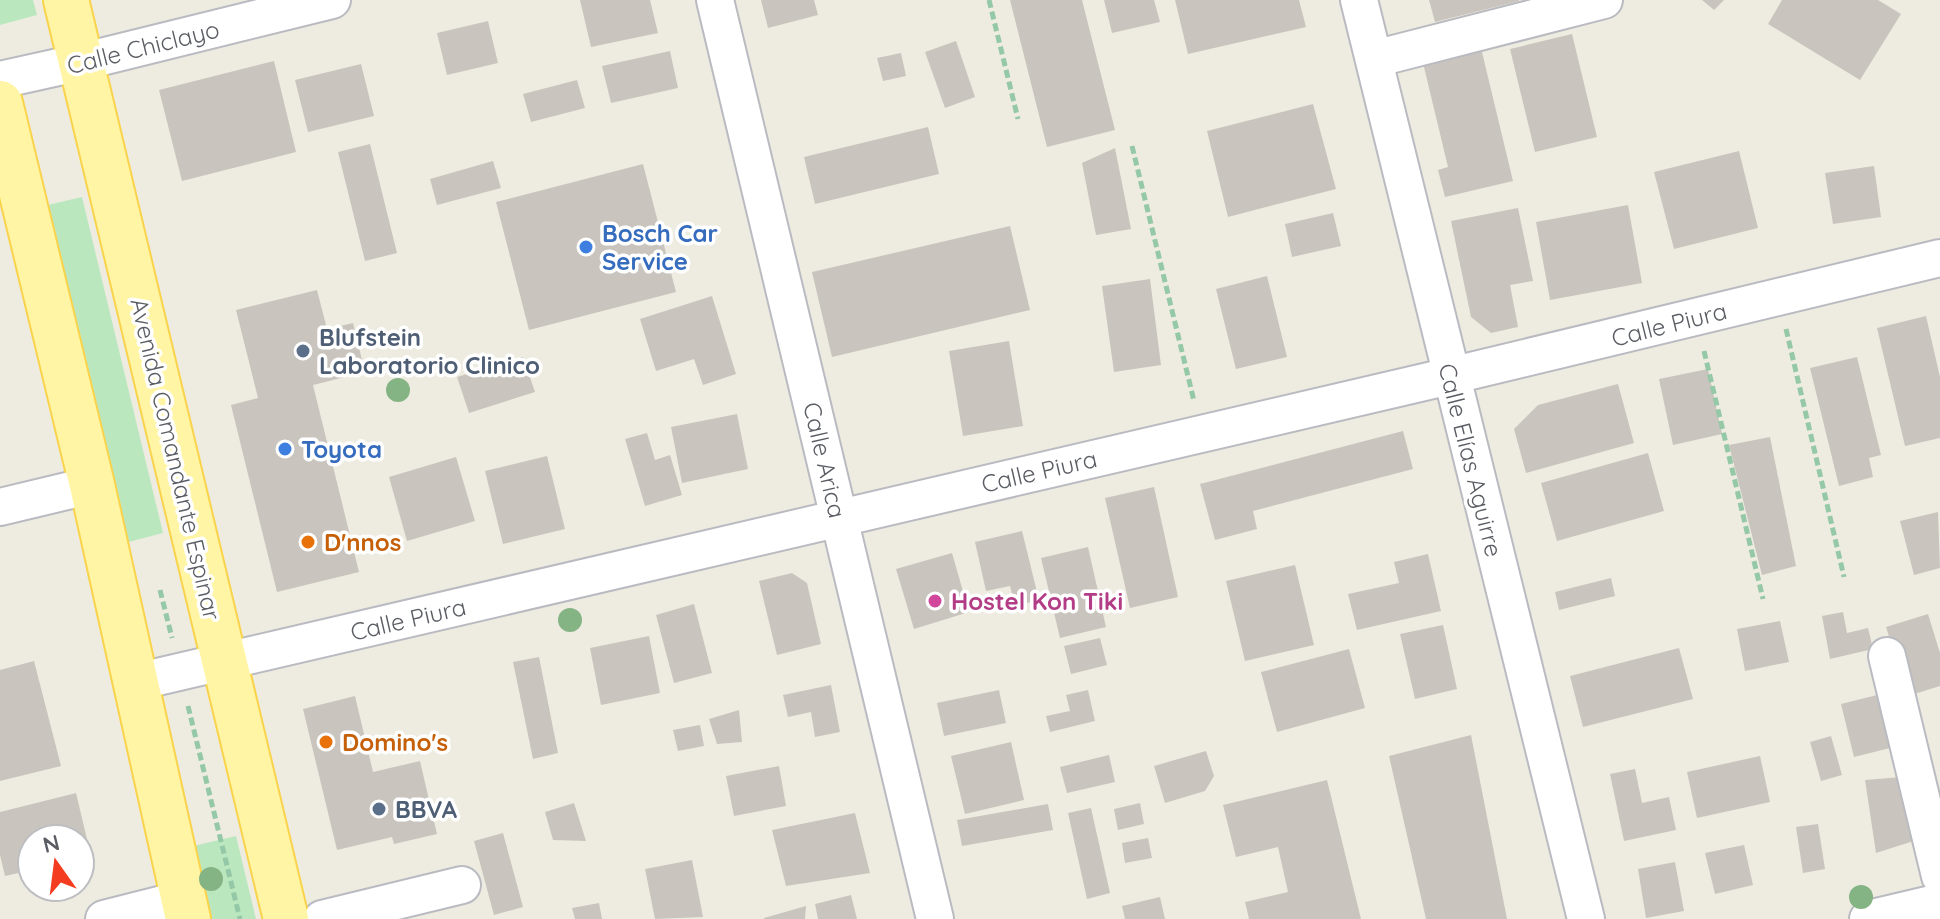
<svg xmlns="http://www.w3.org/2000/svg" width="1940" height="919" viewBox="0 0 1940 919" font-family="Quicksand,sans-serif">
<rect width="100%" height="100%" fill="#eeece1"/>
<!-- green -->
<path fill="#bbe7be" d="M0,0H33L37,15L0,25Z
M82,197L163,533L117,545L35,208Z
M236,836L256,919H207L189,847Z"/>
<!-- building -->
<path fill="#c9c5be" d="M580,0H650L658,33L591,47Z
M761,0H814L818,15L768,28Z
M1010,0H1082L1115,130L1047,147Z
M1104,0H1154L1160,22L1112,33Z
M1175,0H1299L1306,27L1188,54Z
M1429,0H1519V1L1435,22Z
M1702,0H1724L1714,10Z
M1782,0H1878L1901,14L1860,80L1768,24Z
M488,21L498,63L447,75L437,33Z
M1572,34L1597,137L1535,152L1510,49Z
M956,41L975,97L945,108L925,52Z
M1481,48L1513,181L1445,197L1438,170L1448,167L1423,63Z
M670,51L678,88L611,103L602,66Z
M901,53L906,76L883,81L877,58Z
M274,61L296,152L182,181L159,90Z
M361,64L374,116L308,132L295,80Z
M577,80L585,108L531,122L523,94Z
M1313,104L1336,189L1228,217L1207,131Z
M928,127L939,174L815,204L804,157Z
M370,144L397,253L365,261L338,152Z
M1115,148L1131,229L1096,235L1082,163Z
M1739,151L1758,228L1674,249L1654,172Z
M493,161L501,188L437,205L430,179Z
M643,164L676,292L529,330L496,202Z
M1874,166L1881,217L1833,224L1825,173Z
M1628,205L1642,283L1550,300L1536,222Z
M1518,208L1533,281L1510,285L1518,327L1491,333L1471,317L1451,221Z
M1333,213L1341,246L1292,257L1285,224Z
M1010,226L1030,310L832,357L812,272Z
M1267,276L1287,357L1236,369L1216,289Z
M1150,279L1161,365L1114,372L1102,286Z
M317,290L327,329L353,323L365,372L313,385L359,572L277,592L231,405L258,398L236,310Z
M712,296L736,374L703,385L694,359L656,371L640,319Z
M1926,316L1940,377V438L1905,446L1877,328Z
M1009,341L1023,426L963,436L949,351Z
M523,357L535,392L469,413L457,377Z
M1857,357L1881,455L1869,458L1873,477L1839,486L1810,368Z
M1708,369L1722,434L1673,445L1659,379Z
M1618,384L1634,443L1526,473L1514,429L1538,405Z
M737,414L748,469L682,483L671,427Z
M1403,431L1413,469L1253,511L1257,529L1215,540L1200,484Z
M647,433L655,460L670,455L682,495L645,506L625,439Z
M1770,437L1796,566L1762,575L1729,445Z
M1648,453L1664,511L1557,541L1541,483Z
M547,456L565,529L503,544L485,471Z
M456,457L475,521L407,541L389,477Z
M1154,487L1178,597L1130,608L1105,498Z
M1938,512L1940,568L1914,575L1900,521Z
M1022,531L1039,600L1015,606L1010,586L986,591L975,542Z
M1088,547L1106,627L1060,638L1041,558Z
M952,553L969,612L914,629L896,569Z
M1428,554L1441,611L1357,630L1348,594L1399,583L1394,562Z
M1295,565L1314,645L1245,661L1226,581Z
M792,573L807,583L821,644L777,655L759,581Z
M1611,578L1615,596L1559,610L1555,592Z
M694,604L712,673L674,683L656,615Z
M1843,612L1847,633L1868,628L1873,649L1830,659L1822,616Z
M1928,614L1940,653V686L1908,696L1886,627Z
M1780,621L1789,662L1745,671L1737,629Z
M1443,625L1457,689L1415,699L1400,634Z
M649,636L660,693L601,705L590,648Z
M1100,638L1107,665L1071,674L1064,646Z
M1679,648L1693,699L1583,727L1570,676Z
M1349,649L1365,708L1277,732L1261,672Z
M539,657L558,753L533,759L513,662Z
M34,661L61,766L0,781V670Z
M831,685L840,732L815,737L811,712L788,717L783,695Z
M999,690L1006,723L944,736L937,703Z
M1088,690L1095,721L1050,732L1046,716L1070,711L1066,695Z
M1881,694L1894,747L1854,757L1841,704Z
M355,696L373,772L420,761L437,834L394,844L392,837L337,850L303,709Z
M739,710L742,742L717,744L709,719Z
M700,725L704,746L678,751L673,730Z
M1471,735L1507,919H1426L1389,756Z
M1831,736L1842,775L1821,781L1810,742Z
M1011,742L1024,800L965,814L951,756Z
M1206,751L1214,776L1205,791L1165,803L1154,766Z
M1109,755L1115,782L1067,793L1060,767Z
M1760,756L1770,802L1697,818L1687,772Z
M779,766L786,806L734,816L726,776Z
M1635,769L1642,803L1669,797L1676,830L1624,841L1610,774Z
M1914,776L1923,838L1876,853L1865,780Z
M1327,780L1361,919H1249L1245,902L1288,892L1278,847L1236,857L1223,805Z
M76,793L91,856L80,858V839H32V870L5,876L0,855V812Z
M574,803L586,841L553,840L545,812Z
M1140,803L1144,824L1118,830L1114,809Z
M1048,804L1053,830L962,846L957,820Z
M1091,808L1110,893L1087,899L1068,813Z
M855,813L870,873L786,886L772,830Z
M1818,824L1825,869L1803,873L1796,827Z
M503,833L523,907L494,915L474,841Z
M1148,838L1152,858L1125,863L1122,843Z
M1744,845L1753,885L1715,894L1705,853Z
M692,860L703,917L655,919L645,869Z
M1675,862L1684,911L1646,918L1638,869Z
M851,895L857,919H818L815,904Z
M1160,897L1165,919H1125L1122,906Z
M599,903L602,919H575L572,908Z
M806,906L805,919H764V918Z"/>
<g fill="none" stroke-linecap="round" stroke-linejoin="round">
<!-- minor casing -->
<g stroke="#b9bbc1" stroke-width="40">
<path id="minor" d="M715,0L935,919
M1359,0L1586,919
M1374,59L1604,0
M0,80L81,62L332,0
M0,507L92,485
M1887,656L1940,876
M136,682L1450,376L1940,258
M104,919L183,899
M322,919L462,885
M1868,919L1940,902"/>
</g>
<!-- major casing -->
<g stroke="#fad34d" stroke-width="48">
<path id="major" d="M66,0L286,919
M0,103L92,485L188,919"/>
</g>
<!-- path -->
<path stroke="#94c8a6" stroke-width="5" stroke-dasharray="8 4" stroke-linecap="butt" d="M989,0L1018,119
M1132,146L1194,401
M1786,329L1844,577
M1704,351L1763,599
M160,590L172,638
M188,706L240,919"/>
<!-- minor -->
<use href="#minor" stroke="#fff" stroke-width="36"/>
<!-- major -->
<use href="#major" stroke="#fff5a5" stroke-width="44"/>
</g>
<!-- trees -->
<g fill="#84b384">
<circle cx="398" cy="390" r="12"/>
<circle cx="570" cy="620" r="12"/>
<circle cx="211" cy="879" r="12"/>
<circle cx="1861" cy="897" r="12"/>
</g>
<!-- markers -->
<g fill="#3f7fe0" stroke="#fff" stroke-width="3">
<circle cx="586" cy="247" r="8"/>
<circle cx="285" cy="449" r="8"/>
</g>
<g fill="#5c6f8a" stroke="#fff" stroke-width="3">
<circle cx="303" cy="351" r="8"/>
<circle cx="379" cy="809" r="8"/>
</g>
<g fill="#e8710a" stroke="#fff" stroke-width="3">
<circle cx="308" cy="542" r="8"/>
<circle cx="326" cy="742" r="8"/>
</g>
<circle fill="#d1479c" stroke="#fff" stroke-width="3" cx="935" cy="601" r="8"/>
<g text-anchor="middle" dominant-baseline="central" stroke-width="7" stroke-linejoin="round" paint-order="stroke">
<!-- street labels -->
<g font-size="24" fill="#5a5d63" stroke="#fff">
<text transform="translate(143 47) rotate(-14)">Calle Chiclayo</text>
<text transform="translate(1669 324) rotate(-14)">Calle Piura</text>
<text transform="translate(176 459) rotate(77)">Avenida Comandante Espinar</text>
<text transform="translate(825 460) rotate(77)">Calle Arica</text>
<text transform="translate(1471 460) rotate(76)">Calle Elías Aguirre</text>
<text transform="translate(1039 471) rotate(-13)">Calle Piura</text>
<text transform="translate(408 619) rotate(-13)">Calle Piura</text>
</g>
<!-- shop labels -->
<g font-size="24" font-weight="bold" fill="#366cbe" stroke="#fff" text-anchor="start">
<text x="602" y="233">Bosch Car<tspan x="602" dy="28">Service</tspan></text>
<text x="301" y="449">Toyota</text>
</g>
<!-- service labels -->
<g font-size="24" font-weight="bold" fill="#4e5e75" stroke="#fff" text-anchor="start">
<text x="319" y="337">Blufstein<tspan x="319" dy="28">Laboratorio Clinico</tspan></text>
<text x="395" y="809">BBVA</text>
</g>
<!-- food labels -->
<g font-size="24" font-weight="bold" fill="#c56008" stroke="#fff" text-anchor="start">
<text x="324" y="542">D'nnos</text>
<text x="342" y="742">Domino's</text>
</g>
<!-- hotel labels -->
<g font-size="24" font-weight="bold" fill="#b23c85" stroke="#fff" text-anchor="start">
<text x="951" y="601">Hostel Kon Tiki</text>
</g>
</g>
<!-- north arrow -->
<g transform="translate(56 863) rotate(346)"><circle r="38" fill="#ffffff" stroke="#bdbec1" stroke-width="2"/>
<path d="M0-6L14 30L0 20L-14 30Z" fill="#f43c20"/>
<text y="-12" font-size="22" font-weight="bold" text-anchor="middle" fill="#5a5d63">N</text>
</g>
</svg>
